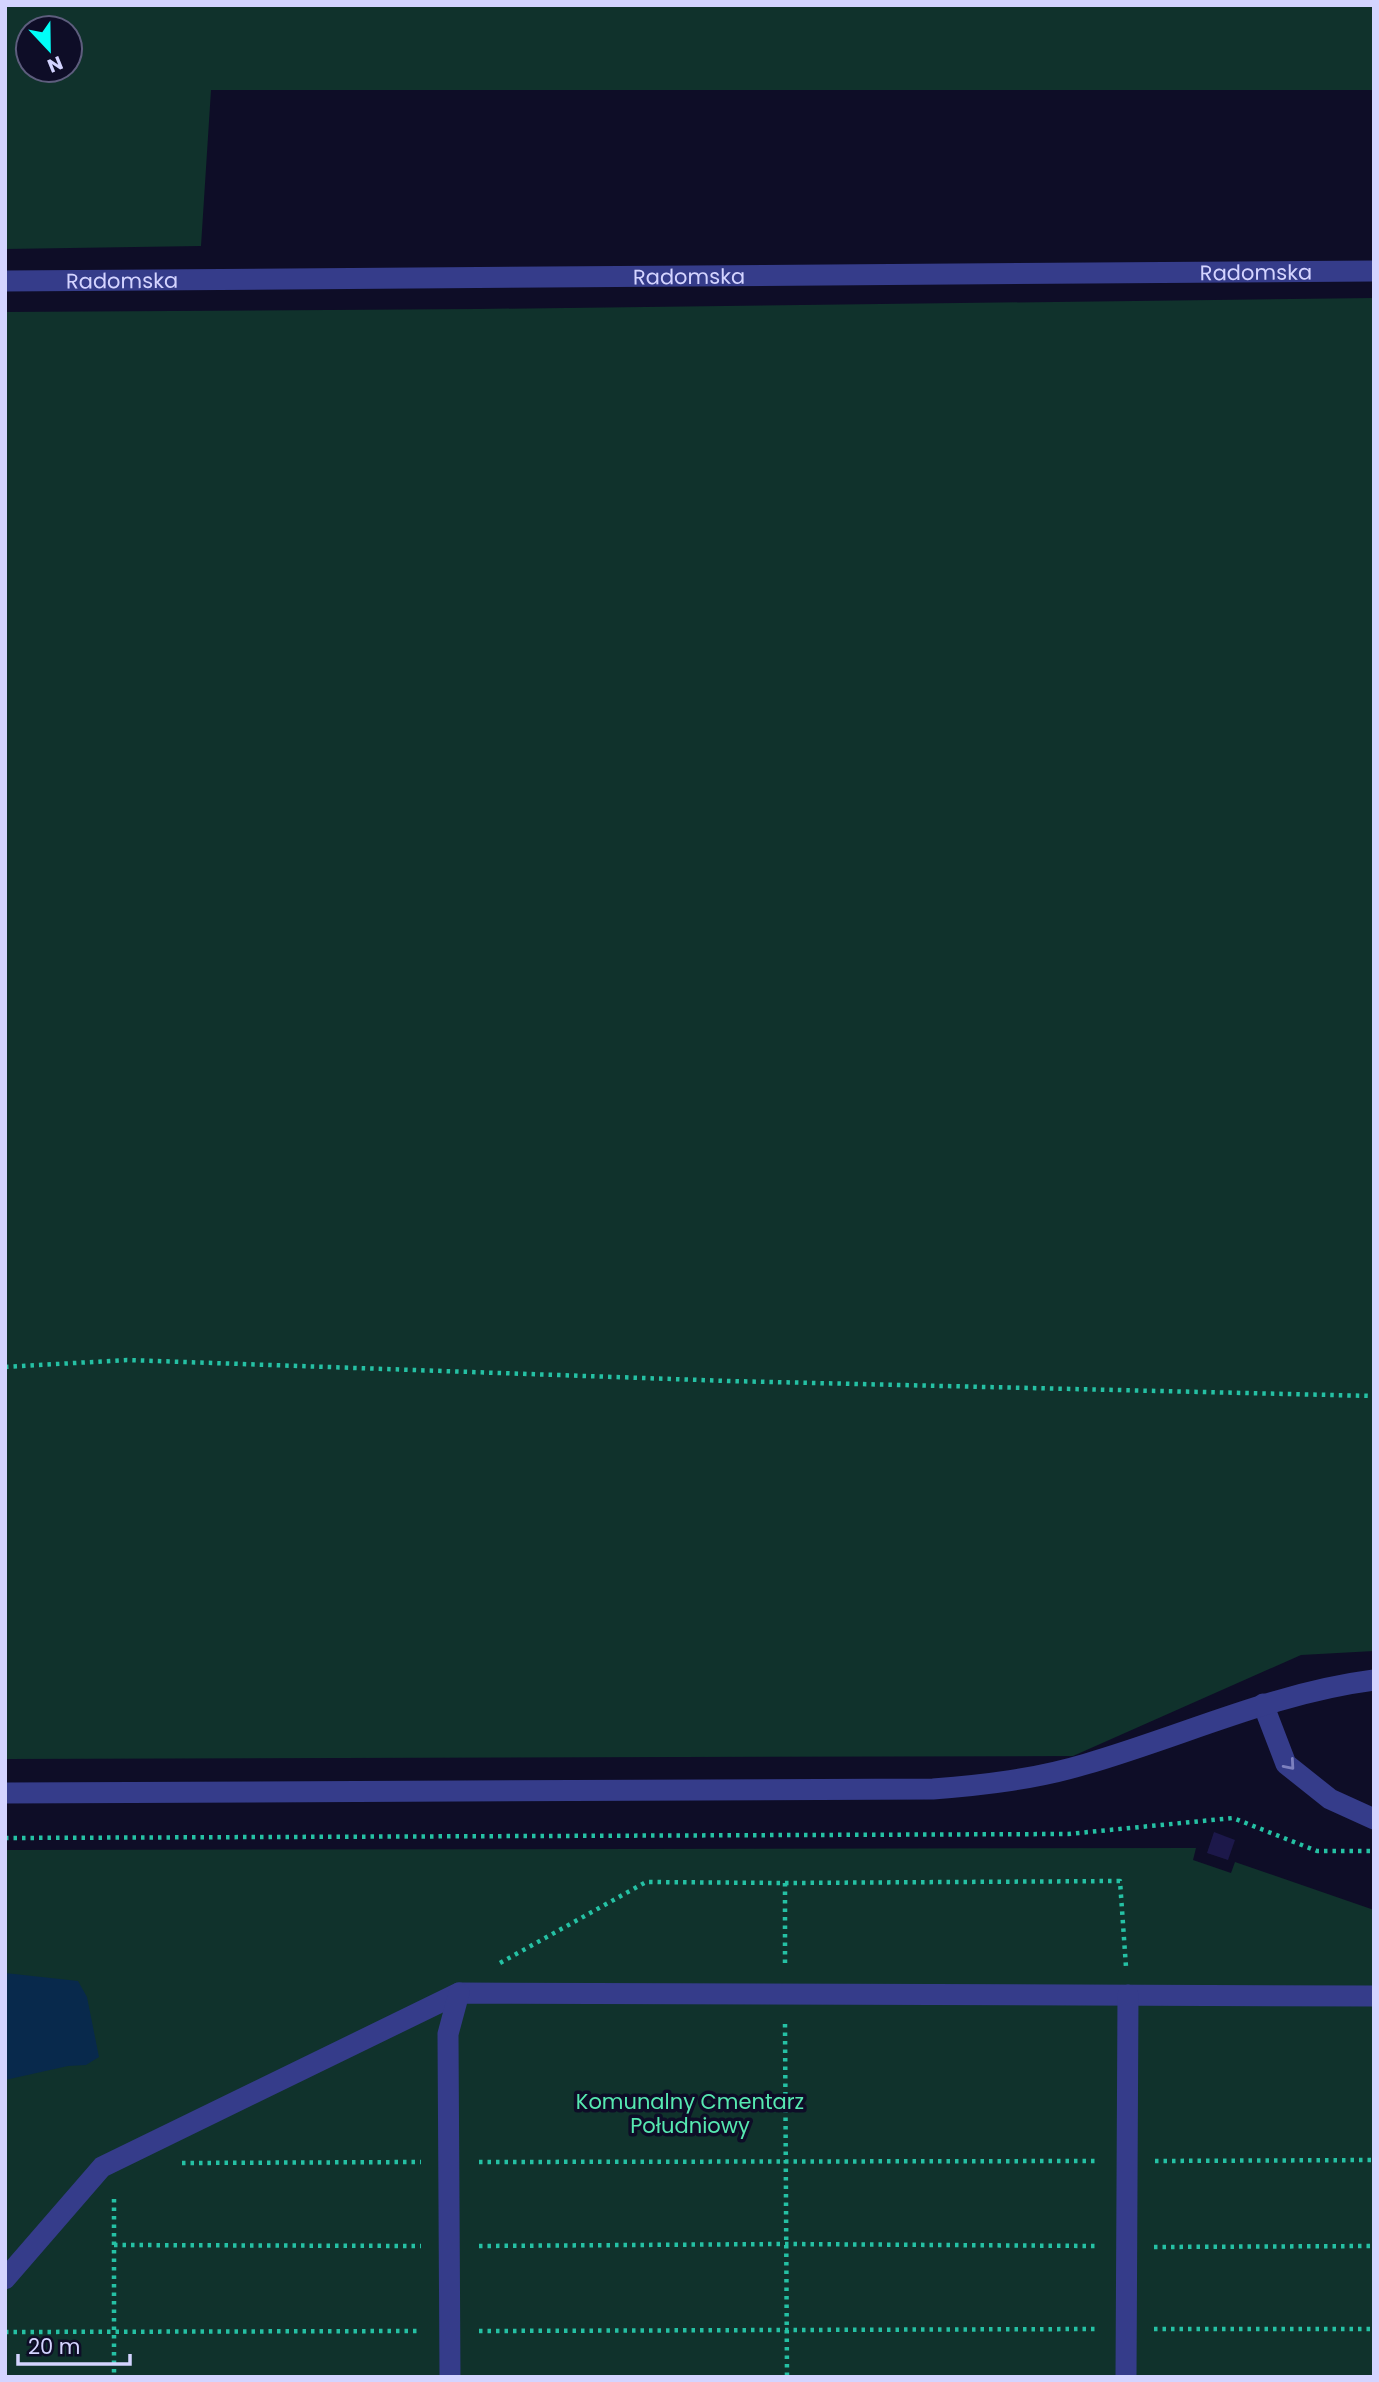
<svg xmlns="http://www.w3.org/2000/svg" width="1379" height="2382" viewBox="0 0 1379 2382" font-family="Poppins,sans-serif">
<rect width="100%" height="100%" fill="#0e0d27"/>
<!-- green -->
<path fill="#10322c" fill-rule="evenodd" d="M5,5H1374V90H211L201,246L5,249ZM28,28H70V70H28Z
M1374,298V1651L1301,1655L1073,1756L5,1759V312L478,309Z
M1196,1848L1193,1860L1231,1873L1235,1862L1374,1910V2377H5V1850Z"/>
<!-- water -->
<path fill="#08294c" d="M5,1973L78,1981L87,1997L99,2057L86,2065L68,2066L5,2080Z"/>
<!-- building -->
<path fill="#1c184a" d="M1214,1832L1235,1840L1228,1860L1207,1853Z"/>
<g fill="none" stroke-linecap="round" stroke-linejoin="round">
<!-- path -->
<path stroke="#25c1a4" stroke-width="4.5" stroke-dasharray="3.5 5" stroke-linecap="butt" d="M5,1367L127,1360L729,1381L1374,1396
M5,1838L1068,1834L1233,1818L1317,1851H1370
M785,1883V1966
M500,1963L646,1882L785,1883L1120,1881L1126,1967
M785,2024L787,2377
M1155,2161L1374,2160
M479,2162L1097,2161
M182,2163L421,2162
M114,2199V2377
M114,2245L421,2246
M479,2246L786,2244L1096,2246
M1154,2247L1374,2246
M1154,2329H1374
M479,2331L1096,2329
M5,2332L421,2331"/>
<!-- minor -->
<g stroke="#353c8a" stroke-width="21">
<path id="s1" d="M5,281L1374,271"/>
<path d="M1263,1704L1286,1764L1330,1799L1374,1819"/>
<path d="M5,1793L933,1789C985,1785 1036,1779 1086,1764C1183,1736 1273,1693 1374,1680"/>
<path d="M5,2279L102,2167L459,1993L1374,1996"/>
<path d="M450,2377L448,2034L459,1993"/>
<path d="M1126,2377L1128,1995"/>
</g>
</g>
<!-- one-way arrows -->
<defs><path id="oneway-chevron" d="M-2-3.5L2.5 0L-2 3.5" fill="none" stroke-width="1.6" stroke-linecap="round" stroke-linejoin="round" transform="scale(1.75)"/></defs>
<use stroke="#7d80bf" href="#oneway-chevron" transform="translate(1290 1765) rotate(49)"/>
<g text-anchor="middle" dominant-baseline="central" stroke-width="7" stroke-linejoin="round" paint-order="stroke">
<!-- street labels -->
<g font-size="21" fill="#d4d4ff" stroke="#0e0d27">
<text stroke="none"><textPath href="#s1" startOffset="1251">Radomska</textPath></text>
<text stroke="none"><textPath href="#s1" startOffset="684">Radomska</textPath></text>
<text stroke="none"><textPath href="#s1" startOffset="117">Radomska</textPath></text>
</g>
<!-- park labels -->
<g font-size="21" fill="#56e9b1" stroke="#0e0d27">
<text x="690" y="2101">Komunalny Cmentarz<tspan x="690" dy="24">Południowy</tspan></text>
</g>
</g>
<!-- border -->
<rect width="1379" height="2382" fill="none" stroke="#d4d4ff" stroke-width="14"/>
<!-- north arrow -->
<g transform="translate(49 49) rotate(158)"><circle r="33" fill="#0e0d27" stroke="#5d5d7d" stroke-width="2"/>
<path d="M0-5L12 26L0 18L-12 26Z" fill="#00fff8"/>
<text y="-10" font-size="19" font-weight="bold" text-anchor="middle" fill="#d4d4ff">N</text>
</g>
<!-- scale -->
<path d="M18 2354v10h112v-10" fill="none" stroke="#d4d4ff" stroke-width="3.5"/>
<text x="28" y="2354" font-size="21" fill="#d4d4ff" stroke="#0e0d27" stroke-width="5" paint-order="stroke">20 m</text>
</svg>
